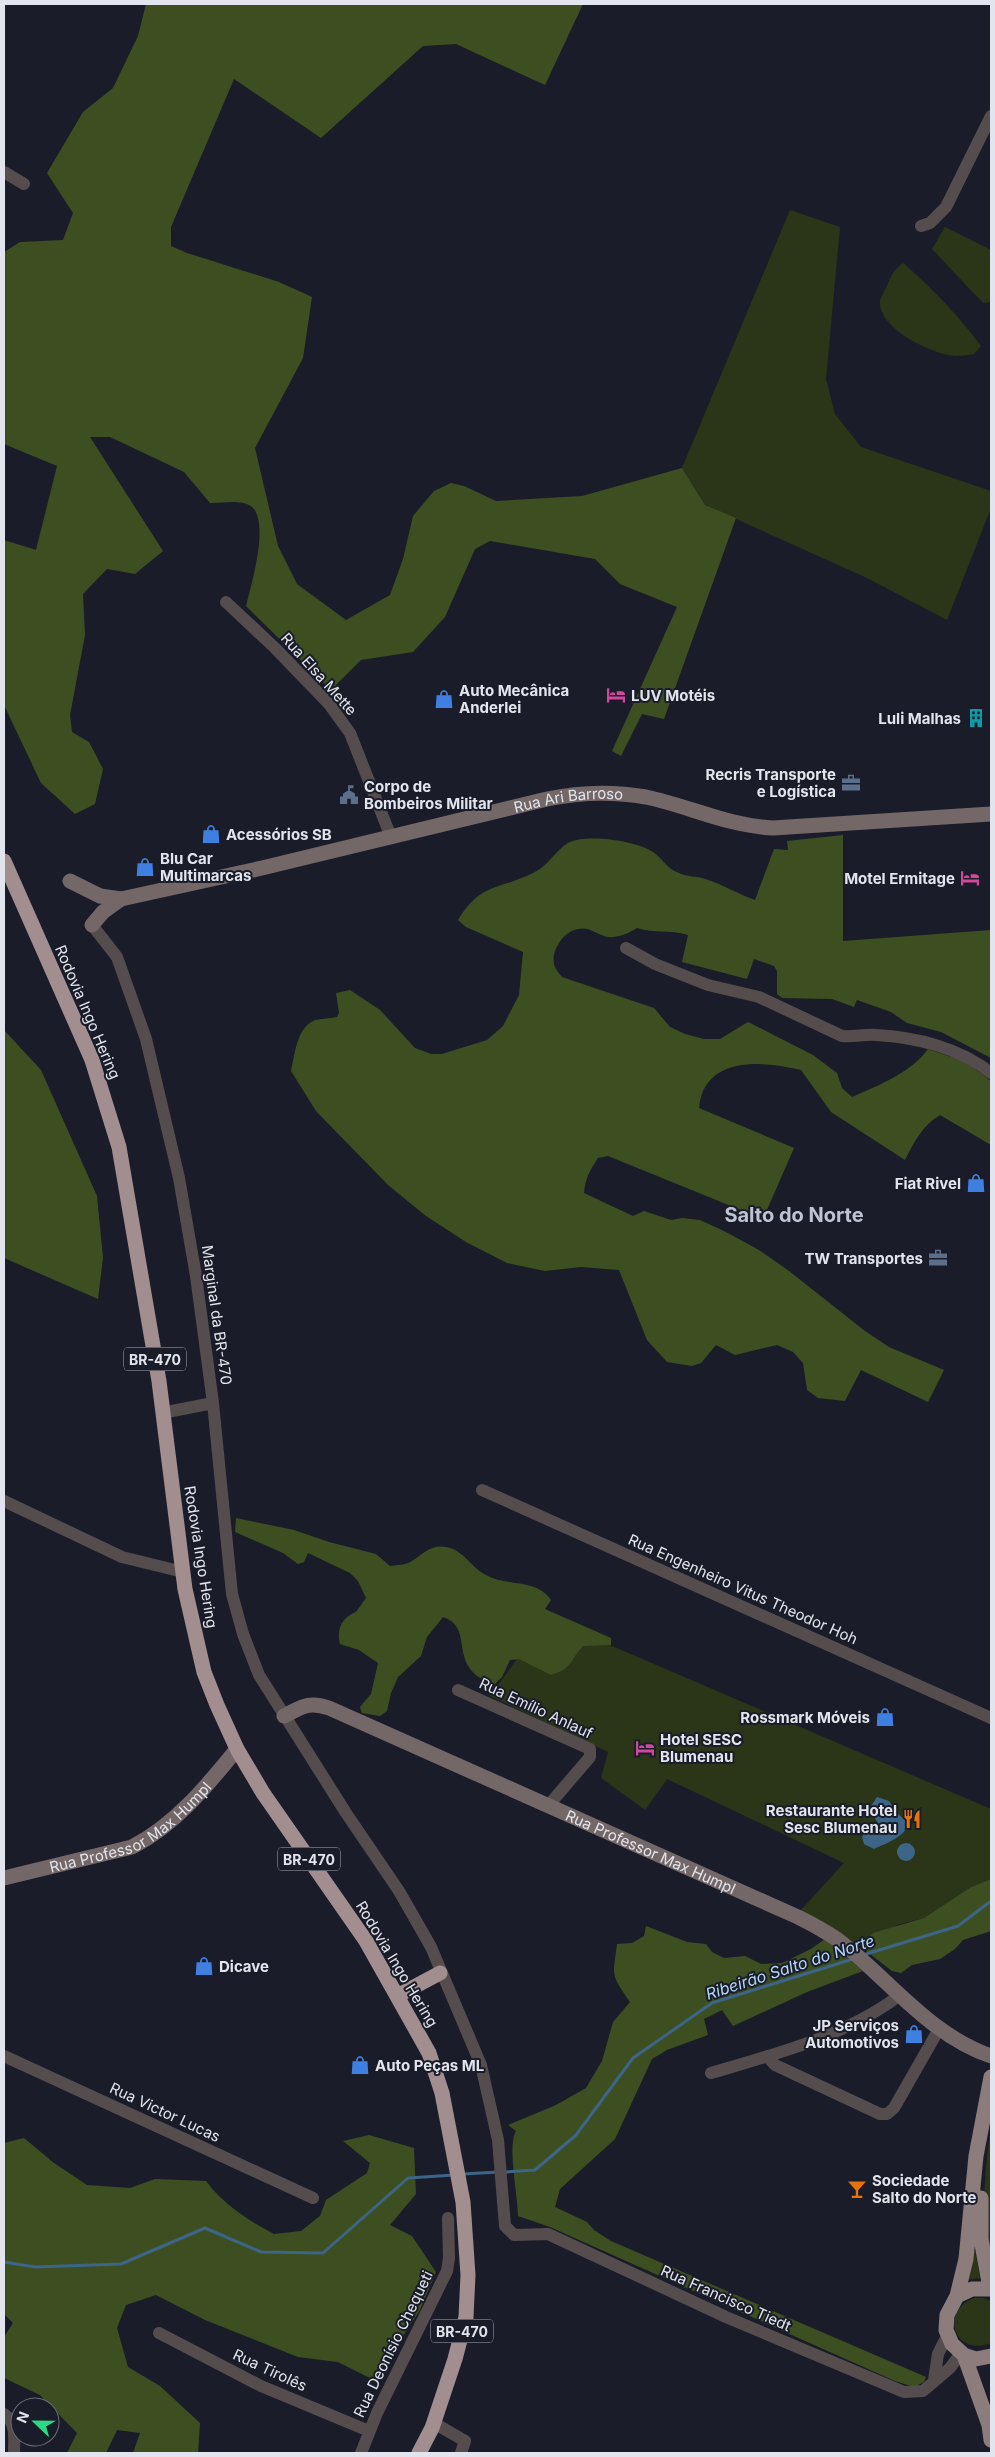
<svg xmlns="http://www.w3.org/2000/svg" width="995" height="2457" viewBox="0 0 995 2457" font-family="Inter,sans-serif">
<rect width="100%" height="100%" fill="#1a1d29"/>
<!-- green -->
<path fill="#2a3617" d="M790,210L840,227L826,379L835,414L861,447L991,491V508L947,620L867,578L705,505L682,468Z
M945,227L991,250V302L983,303L932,249Z
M903,263C932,288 958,315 981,346L974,354C968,355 961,356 955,356C932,354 879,329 880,302C880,298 884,292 886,288C890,278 894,269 903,263Z
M547,1618L991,1809V1879L971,1887L924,1918L897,1925L861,1947L801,1910L844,1863L667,1779L645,1810L601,1778L608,1752L490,1696Z
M991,2129V2250C979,2225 986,2157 991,2129Z
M973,2251H975L980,2278L968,2280Z
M974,2298H983L991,2301V2343C956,2357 938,2313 974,2298Z"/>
<!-- forest -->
<path fill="#3d4f21" d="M146,4H583L545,85L456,44L423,46L321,138L234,79L171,227V246L187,253L279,282L312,297L303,358L255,448L278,546L297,584L346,620L390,595L403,559L413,516L434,491L451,483L464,486L496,501L582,496L682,468L705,505L736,518L664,719L642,714L621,756L612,751L677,607L620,584L595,559L490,541L475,549L445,617L413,652L361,660L331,690L246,606C251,585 270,523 252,507C243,499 222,503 210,503L184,472L110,437H90L163,551L135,574L107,569L83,594L85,635L70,715L72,732L89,742L103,769L95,804L75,814L41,783L4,705V540L36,550L57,466L4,444V252L20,242L63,240L73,213L47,173L83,112L113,88L138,36Z
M843,835V941L991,930V1058L941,1032L907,1023L891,1012L857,1000L854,1007L832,999L782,998L777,994V971L774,966L754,959L747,979L682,962L688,935C669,929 656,934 637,928C629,933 618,938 608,937C598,935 589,926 578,929C564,931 551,950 554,964C555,969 559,973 562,977L654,1008L670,1027L685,1034L704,1039H720L748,1022L813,1055L837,1073L842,1088L852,1097C879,1085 911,1073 928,1049L966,1062L991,1081V1145L940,1115C922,1126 914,1142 905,1160L831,1112L801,1070C764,1061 704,1055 699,1108L794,1148L763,1219L608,1156L598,1158C590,1170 585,1179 584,1193L633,1216L644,1211L671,1220L682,1218L700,1220L724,1231L759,1250L789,1271L865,1331L889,1347L944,1370L928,1402L861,1370L845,1401L818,1398L807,1390L803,1363L793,1352L777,1345L735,1355L716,1345L701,1363L692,1366L667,1362L647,1340L619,1270L581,1267L545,1271L507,1263L466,1242L426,1216L388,1185L316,1111L291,1071C295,1055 296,1030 313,1021C319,1018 330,1019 337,1017L339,1013L336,993L350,990L380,1010L415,1048L431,1054H442L487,1040L503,1026L519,995L523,952L466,927L458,920C481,882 499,890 533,873C547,867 555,851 568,843C586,833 637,841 653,852C662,858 667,869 679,873C687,877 697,876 705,879C722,884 738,894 755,900L774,849L788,850L787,841Z
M4,1030L41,1070L97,1196L103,1258L98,1299L4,1258Z
M236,1518L294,1530L329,1542L376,1554L390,1566C397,1565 407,1565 412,1561C423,1554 431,1544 446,1547C464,1550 471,1568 486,1575C507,1587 536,1578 551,1600L545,1609L611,1638V1645L583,1646C570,1660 572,1669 551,1675L519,1659L510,1660L502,1677L494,1685C444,1666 477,1629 443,1617L427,1637L421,1656L398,1677L391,1693L387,1711L380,1716L362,1713L360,1707L371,1694L378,1663L359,1650L340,1644C336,1630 342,1617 356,1612L366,1598L358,1581L350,1573L308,1553L304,1562L298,1564L283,1553L235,1532Z
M991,1879V1931L963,1940L955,1949L940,1959L912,1965L901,1973L892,1971L861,1947L873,1933L924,1918L971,1887Z
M646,1926L687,1942L706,1944L712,1952L724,1958L745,1956L761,1964L782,1963L811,1949L825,1939L863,1971L807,1992L733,2026L722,2010L704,2019L708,2035L667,2050L652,2059L615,2139L560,2189L555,2207L587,2222L594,2230L611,2241L926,2377L924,2382L914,2387L895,2381L550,2227L518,2216C518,2195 507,2146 516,2131L508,2125L556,2105L586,2088L602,2061L613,2022L630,2002C610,1973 613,1977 617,1944L632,1943L644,1936Z
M369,2135L414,2148L416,2194L390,2225L412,2236L436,2272L420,2310L374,2380L338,2362L298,2357L205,2320L156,2295L126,2305L117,2328L128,2367L160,2386L200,2423L198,2453H133L140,2433L117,2430L106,2453H67L77,2433L40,2395L4,2378V2337L13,2323L4,2314V2143L24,2138L54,2163L87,2185L130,2188L155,2179L206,2181C223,2204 249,2221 274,2234L301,2231L320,2216L326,2200L367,2173L370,2163L343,2141Z"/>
<!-- water -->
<path fill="#3c6588" d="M877,1797L889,1801L897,1813L908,1823C906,1837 886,1843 874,1849L864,1844L862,1837L865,1832L878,1823L869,1809Z
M897 1852a9 9 0 1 1 18 0a9 9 0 1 1-18 0Z"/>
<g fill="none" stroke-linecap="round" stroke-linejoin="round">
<!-- stream -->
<path stroke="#3c6588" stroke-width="3" d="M863,1955L958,1926L991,1901
M505,2172L535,2170L576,2135L633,2058L712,2003L853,1959
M463,2174L499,2172
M4,2262L35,2267L121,2264L205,2228L261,2252L323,2253L408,2178L454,2175"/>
<!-- street -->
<path stroke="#554d4d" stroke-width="12" d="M4,172L24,184
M921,226L930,223L946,207L991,116
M226,602L275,648L329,704L350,733L391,837
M92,925L117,957L146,1039L179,1178L196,1276L213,1403L232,1594L243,1634L259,1675L346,1813L399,1891L431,1947L481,2065L498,2140L505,2226L514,2235L548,2234L726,2317L904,2392L923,2391L950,2368L961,2353
M626,948L655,964L708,985L759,997L842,1036C854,1037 865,1034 876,1035C916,1037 960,1048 991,1073
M162,1413L213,1403
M482,1490L991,1718
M4,1501L122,1557L183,1572
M458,1690L590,1749V1757L548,1806
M4,2056L313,2198
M767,2056L775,2065L880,2114H887L894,2108L939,2029
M711,2073C776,2054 846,2036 900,1995
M159,2333L261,2386L369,2431
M934,2380L938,2354L947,2336
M4,2414C17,2423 14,2439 14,2453
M434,2423L465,2441L461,2453
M361,2453L377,2413L447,2271L449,2258L448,2218"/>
<!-- secondary -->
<g stroke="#746768" stroke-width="15">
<path d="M70,881L100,896L121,899"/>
<path id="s1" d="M92,925L103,912L121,899L262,868L547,799C580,792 612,791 646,797C689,806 728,826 773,828L991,814"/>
<path id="s2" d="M284,1716C302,1707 308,1701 329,1708L798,1917C812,1924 825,1931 838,1940C889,1979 929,2035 991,2056"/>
<path id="s3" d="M4,1878L132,1847C175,1825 207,1786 237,1749"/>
</g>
<!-- primary -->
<path stroke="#8c7c7c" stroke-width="15" d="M991,2077L976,2156L966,2259L957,2296L947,2315L946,2330L952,2344L964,2355L989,2425L991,2440
M981,2198V2239L990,2288
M957,2296L972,2289H991
M964,2355L976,2359L991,2356"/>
<!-- highway -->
<path stroke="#a28e8f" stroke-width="15" d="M4,861L92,1060L119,1147L159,1381L185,1589L204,1672L217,1705L237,1749L263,1793L366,1941L429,2053L442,2093L463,2202L468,2275L466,2317L455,2359L432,2428L419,2453
M397,1996L440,1973"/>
</g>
<!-- icons -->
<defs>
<g id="hotel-bare" transform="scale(1.5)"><path d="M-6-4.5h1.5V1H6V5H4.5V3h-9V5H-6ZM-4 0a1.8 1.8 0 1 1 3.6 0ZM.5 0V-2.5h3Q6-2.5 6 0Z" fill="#d1479c" stroke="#1a1d29" stroke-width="2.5" paint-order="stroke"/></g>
<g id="shop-bare" transform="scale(1.5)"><path d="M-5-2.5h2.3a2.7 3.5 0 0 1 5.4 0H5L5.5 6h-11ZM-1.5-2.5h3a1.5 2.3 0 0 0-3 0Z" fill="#3f7fe0" stroke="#1a1d29" stroke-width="2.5" paint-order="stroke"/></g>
<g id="building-bare" transform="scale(1.5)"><path d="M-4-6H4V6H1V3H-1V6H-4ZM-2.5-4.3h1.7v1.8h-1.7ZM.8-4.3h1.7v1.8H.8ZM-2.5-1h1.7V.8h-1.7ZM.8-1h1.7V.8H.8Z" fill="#0f9aa8" stroke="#1a1d29" stroke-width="2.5" paint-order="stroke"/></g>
<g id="office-bare" transform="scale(1.5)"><path d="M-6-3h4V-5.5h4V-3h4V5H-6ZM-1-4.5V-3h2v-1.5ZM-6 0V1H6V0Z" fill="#5c6f8a" stroke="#1a1d29" stroke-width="2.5" paint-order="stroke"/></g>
<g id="civic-bare" transform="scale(1.5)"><path d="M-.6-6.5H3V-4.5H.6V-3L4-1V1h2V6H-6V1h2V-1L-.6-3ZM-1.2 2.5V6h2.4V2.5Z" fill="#5c6f8a" stroke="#1a1d29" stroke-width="2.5" paint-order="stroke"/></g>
<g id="restaurant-bare" transform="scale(1.5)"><path d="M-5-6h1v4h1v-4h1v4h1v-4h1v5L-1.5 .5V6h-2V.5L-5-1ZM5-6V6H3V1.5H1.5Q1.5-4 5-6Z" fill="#e8710a" stroke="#1a1d29" stroke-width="2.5" paint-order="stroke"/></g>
<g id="bar-bare" transform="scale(1.5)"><path d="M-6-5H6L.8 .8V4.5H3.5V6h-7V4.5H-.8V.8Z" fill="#e8710a" stroke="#1a1d29" stroke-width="2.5" paint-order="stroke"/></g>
</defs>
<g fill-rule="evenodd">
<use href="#hotel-bare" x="616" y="695"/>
<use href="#shop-bare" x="444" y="699"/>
<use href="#building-bare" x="976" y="718"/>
<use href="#office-bare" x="851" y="783"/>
<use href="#civic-bare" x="349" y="795"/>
<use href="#shop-bare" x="211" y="834"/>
<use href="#shop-bare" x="145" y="867"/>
<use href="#hotel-bare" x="970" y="878"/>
<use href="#shop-bare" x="976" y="1183"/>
<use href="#office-bare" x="938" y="1258"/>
<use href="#shop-bare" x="885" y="1717"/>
<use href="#hotel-bare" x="645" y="1748"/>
<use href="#restaurant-bare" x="912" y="1819"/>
<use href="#shop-bare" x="204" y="1966"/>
<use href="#shop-bare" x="914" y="2034"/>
<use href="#shop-bare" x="360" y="2065"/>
<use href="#bar-bare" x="857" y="2189"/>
</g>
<g text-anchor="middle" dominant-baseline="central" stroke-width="4" stroke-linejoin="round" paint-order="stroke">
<!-- shield labels -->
<g fill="#1a1d29" stroke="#a6a9b2" stroke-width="1">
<rect x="124" y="1347.5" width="62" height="23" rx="4"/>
<rect x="278" y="1847.5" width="62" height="23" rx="4"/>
<rect x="431" y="2319.5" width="62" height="23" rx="4"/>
</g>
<g font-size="14" font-weight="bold" fill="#e2e5ed">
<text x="155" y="1359">BR-470</text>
<text x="309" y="1859">BR-470</text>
<text x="462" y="2331">BR-470</text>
</g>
<!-- street labels -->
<g font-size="15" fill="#e2e5ed" stroke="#1a1d29">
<text transform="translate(319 674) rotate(48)">Rua Elsa Mette</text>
<text stroke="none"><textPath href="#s1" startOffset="498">Rua Ari Barroso</textPath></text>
<text transform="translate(88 1012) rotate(67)">Rodovia Ingo Hering</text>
<text transform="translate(217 1315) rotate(82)">Marginal da BR-470</text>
<text transform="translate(201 1557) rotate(81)">Rodovia Ingo Hering</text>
<text transform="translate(743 1589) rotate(24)">Rua Engenheiro Vitus Theodor Hoh</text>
<text transform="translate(536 1708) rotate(25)">Rua Emílio Anlauf</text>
<text stroke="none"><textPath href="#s3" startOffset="139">Rua Professor Max Humpl</textPath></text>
<text stroke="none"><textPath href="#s2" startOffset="400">Rua Professor Max Humpl</textPath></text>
<text transform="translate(397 1964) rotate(59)">Rodovia Ingo Hering</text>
<text transform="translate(165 2112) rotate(25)">Rua Victor Lucas</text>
<text transform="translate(726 2298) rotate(24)">Rua Francisco Tiedt</text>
<text transform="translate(393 2344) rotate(-64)">Rua Deonísio Chequeti</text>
<text transform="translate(270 2370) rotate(25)">Rua Tirolês</text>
</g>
<!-- poi labels -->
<g font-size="15" font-weight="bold" fill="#e2e5ed" stroke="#1a1d29" text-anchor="start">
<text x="459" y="690">Auto Mecânica<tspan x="459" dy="17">Anderlei</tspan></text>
<text x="631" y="695">LUV Motéis</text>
<text x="961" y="718" text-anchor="end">Luli Malhas</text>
<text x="836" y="774" text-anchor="end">Recris Transporte<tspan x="836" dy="17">e Logística</tspan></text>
<text x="364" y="786">Corpo de<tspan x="364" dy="17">Bombeiros Militar</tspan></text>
<text x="226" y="834">Acessórios SB</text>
<text x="160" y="858">Blu Car<tspan x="160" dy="17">Multimarcas</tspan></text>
<text x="955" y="878" text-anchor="end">Motel Ermitage</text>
<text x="961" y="1183" text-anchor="end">Fiat Rivel</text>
<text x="923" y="1258" text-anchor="end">TW Transportes</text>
<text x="870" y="1717" text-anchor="end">Rossmark Móveis</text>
<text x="660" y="1739">Hotel SESC<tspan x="660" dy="17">Blumenau</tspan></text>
<text x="897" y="1810" text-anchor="end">Restaurante Hotel<tspan x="897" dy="17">Sesc Blumenau</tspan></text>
<text x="219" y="1966">Dicave</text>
<text x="899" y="2025" text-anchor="end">JP Serviços<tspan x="899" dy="17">Automotivos</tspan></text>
<text x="375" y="2065">Auto Peças ML</text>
<text x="872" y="2180">Sociedade<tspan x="872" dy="17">Salto do Norte</tspan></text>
</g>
<!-- water labels -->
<g font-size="16" font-style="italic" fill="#b3d8fa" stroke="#1a1d29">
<text transform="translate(790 1967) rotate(-18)">Ribeirão Salto do Norte</text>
</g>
<!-- district labels -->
<g font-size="20" font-weight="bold" fill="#bec4d4" stroke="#1a1d29">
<text x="794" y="1215">Salto do Norte</text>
</g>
</g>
<!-- border -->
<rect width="995" height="2457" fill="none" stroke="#e2e5ed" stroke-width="10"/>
<!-- north arrow -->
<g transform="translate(35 2422) rotate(292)"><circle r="24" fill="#1a1d29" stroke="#6a6d77"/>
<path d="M0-4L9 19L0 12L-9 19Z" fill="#2bd884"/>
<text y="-8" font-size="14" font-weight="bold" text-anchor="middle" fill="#e2e5ed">N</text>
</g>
</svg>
